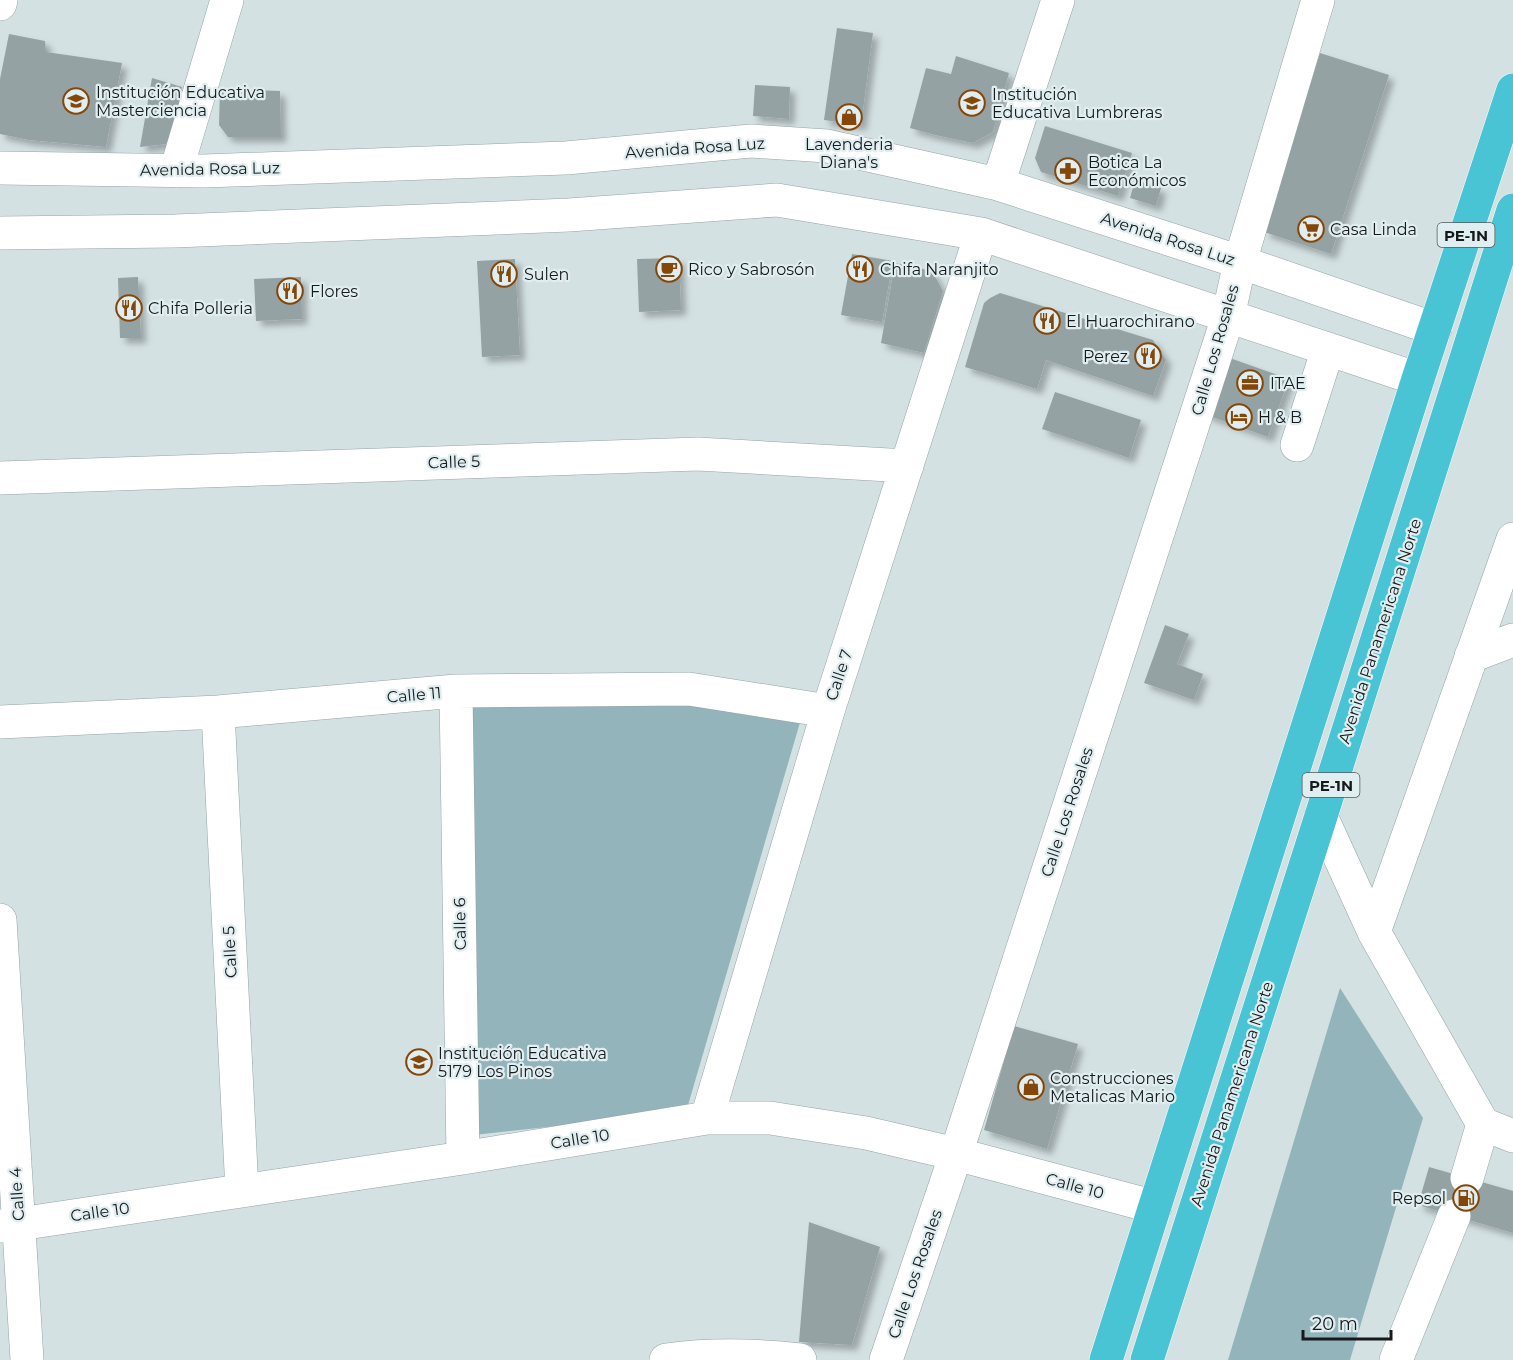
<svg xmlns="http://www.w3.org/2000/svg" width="1513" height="1360" viewBox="0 0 1513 1360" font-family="Montserrat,sans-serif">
<defs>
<filter id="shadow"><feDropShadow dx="5.5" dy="5.5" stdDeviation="3" flood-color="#0004"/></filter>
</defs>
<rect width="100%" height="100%" fill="#d4e1e3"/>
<!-- green -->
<path fill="#92b4ba" d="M464,704H684L801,719L686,1112L474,1135Z
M1340,988L1423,1118L1350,1360H1228Z"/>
<!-- building -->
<path fill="#95a2a4" filter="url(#shadow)" d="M837,28L873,33L861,125L824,120Z
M9,34L45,41L46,52L122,63L106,147L29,140L0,134V79Z
M1320,53L1389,75L1331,254L1264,232Z
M956,56L1009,73L993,132L973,143L935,135L910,128L926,68L951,74Z
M152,78L182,87L176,123L166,144L140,147Z
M755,85L790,87L789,119L753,116Z
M220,89L280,91L281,137H228L219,125Z
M1045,126L1132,153L1118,196L1041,172L1035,158Z
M1135,180L1161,188L1156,206L1130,198Z
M852,254L893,261L882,322L841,315Z
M679,258L681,310L639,312L637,259Z
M515,259L520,355L482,357L477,261Z
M895,263L932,271L943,291L924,353L881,343Z
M138,277L141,338H120L118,278Z
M301,277L302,319L256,321L254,279Z
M1000,293L1153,340L1166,360L1153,396L1046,360L1037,389L965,367L984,303L990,298Z
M1224,356L1289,379L1268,437L1204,414Z
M1055,392L1141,420L1129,458L1042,429Z
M1165,625L1189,634L1177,664L1203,674L1194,700L1144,683Z
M1014,1026L1078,1044L1047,1149L984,1130Z
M1429,1167L1513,1191V1233L1418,1205Z
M809,1222L880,1247L852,1345L799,1342Z"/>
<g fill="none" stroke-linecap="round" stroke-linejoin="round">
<!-- minor casing -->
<g stroke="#96a3a5" stroke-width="34">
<path id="minor" d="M0,4L1,0
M0,168L204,171L566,158L751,141L827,146L998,184L1240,262L1435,329
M176,171L227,0
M998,184L1058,0
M0,233L175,231L569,215L777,200L981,234L1418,379
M1297,445L1328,349
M0,478L698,454L907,466
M1471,656L1513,640
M456,691L463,1158
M218,712L242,1191
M0,722L218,712L456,691L689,689L828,711
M1321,816L1374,932L1483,1124L1467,1178
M0,920L27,1360
M1374,932L1513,539
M707,1118L828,711L981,234
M1483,1124L1513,1136
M0,1226L19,1224L463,1158L707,1118H770L866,1133L956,1154L1155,1207
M666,1360C710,1354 756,1355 800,1360
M886,1360L956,1154L1228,317L1240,262L1318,0
M1396,1360L1454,1216"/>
</g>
<!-- highway casing -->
<g stroke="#fff" stroke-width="34">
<path id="highway" d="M1106,1360L1418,379L1513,90
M1147,1360L1321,816L1513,210"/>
</g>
<!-- minor -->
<use href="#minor" stroke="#fff" stroke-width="33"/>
<!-- highway -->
<use href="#highway" stroke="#49c4d5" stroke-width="33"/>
</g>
<!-- icons -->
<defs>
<g id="school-ring" transform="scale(1.35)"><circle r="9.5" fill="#e1eef1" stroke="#854707" stroke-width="1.5"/><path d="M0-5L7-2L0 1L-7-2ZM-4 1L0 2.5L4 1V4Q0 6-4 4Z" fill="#854707"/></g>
<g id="shop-ring" transform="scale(1.35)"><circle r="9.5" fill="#e1eef1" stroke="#854707" stroke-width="1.5"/><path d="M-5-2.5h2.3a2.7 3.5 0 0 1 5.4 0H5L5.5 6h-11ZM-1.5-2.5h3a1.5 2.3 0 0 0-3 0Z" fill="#854707"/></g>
<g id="pharmacy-ring" transform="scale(1.35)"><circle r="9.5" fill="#e1eef1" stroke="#854707" stroke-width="1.5"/><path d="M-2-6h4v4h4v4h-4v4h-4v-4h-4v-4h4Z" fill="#854707"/></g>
<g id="supermarket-ring" transform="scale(1.35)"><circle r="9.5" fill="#e1eef1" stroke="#854707" stroke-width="1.5"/><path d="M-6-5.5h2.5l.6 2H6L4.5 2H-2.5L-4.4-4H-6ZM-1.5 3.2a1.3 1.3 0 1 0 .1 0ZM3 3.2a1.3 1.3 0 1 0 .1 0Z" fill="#854707"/></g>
<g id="cafe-ring" transform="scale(1.35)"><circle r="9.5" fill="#e1eef1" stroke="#854707" stroke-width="1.5"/><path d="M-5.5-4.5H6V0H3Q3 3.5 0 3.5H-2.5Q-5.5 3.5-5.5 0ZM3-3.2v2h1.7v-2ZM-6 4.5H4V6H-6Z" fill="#854707"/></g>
<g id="restaurant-ring" transform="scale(1.35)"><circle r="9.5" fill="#e1eef1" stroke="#854707" stroke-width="1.5"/><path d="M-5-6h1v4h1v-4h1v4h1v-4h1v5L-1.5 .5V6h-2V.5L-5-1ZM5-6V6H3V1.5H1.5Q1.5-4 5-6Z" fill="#854707"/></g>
<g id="office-ring" transform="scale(1.35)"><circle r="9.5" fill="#e1eef1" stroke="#854707" stroke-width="1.5"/><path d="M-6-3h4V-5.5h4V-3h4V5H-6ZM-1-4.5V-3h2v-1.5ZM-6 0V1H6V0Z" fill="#854707"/></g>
<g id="hotel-ring" transform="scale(1.35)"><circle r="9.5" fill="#e1eef1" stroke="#854707" stroke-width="1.5"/><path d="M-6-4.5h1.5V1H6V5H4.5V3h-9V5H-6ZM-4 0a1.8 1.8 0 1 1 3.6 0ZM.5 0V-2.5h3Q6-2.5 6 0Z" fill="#854707"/></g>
<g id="fuel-ring" transform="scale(1.35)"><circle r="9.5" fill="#e1eef1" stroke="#854707" stroke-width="1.5"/><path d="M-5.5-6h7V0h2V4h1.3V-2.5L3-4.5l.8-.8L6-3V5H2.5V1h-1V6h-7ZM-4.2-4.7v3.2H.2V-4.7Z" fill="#854707"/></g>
</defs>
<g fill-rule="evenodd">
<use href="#school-ring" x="76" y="101"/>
<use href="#school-ring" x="972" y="103"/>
<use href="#shop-ring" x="849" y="117"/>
<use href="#pharmacy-ring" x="1068" y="171"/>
<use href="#supermarket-ring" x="1311" y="229"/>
<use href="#cafe-ring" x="669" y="269"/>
<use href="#restaurant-ring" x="860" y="269"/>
<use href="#restaurant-ring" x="504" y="274"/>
<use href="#restaurant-ring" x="290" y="291"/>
<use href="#restaurant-ring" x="129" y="308"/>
<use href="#restaurant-ring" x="1047" y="321"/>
<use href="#restaurant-ring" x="1148" y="356"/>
<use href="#office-ring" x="1250" y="383"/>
<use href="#hotel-ring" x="1239" y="417"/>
<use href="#school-ring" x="419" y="1062"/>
<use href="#shop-ring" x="1031" y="1087"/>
<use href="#fuel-ring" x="1466" y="1198"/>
</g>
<g text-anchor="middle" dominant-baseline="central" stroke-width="4.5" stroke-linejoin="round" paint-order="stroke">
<!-- shield labels -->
<g fill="#e1eef1" stroke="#535a5b" stroke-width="1.5">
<rect x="1437.5" y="223" width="57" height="24" rx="4.5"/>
<rect x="1302.5" y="773" width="57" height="24" rx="4.5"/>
</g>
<g font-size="15" font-weight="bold" fill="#161a1b">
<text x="1466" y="235">PE-1N</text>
<text x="1331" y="785">PE-1N</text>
</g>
<!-- poi labels -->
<g font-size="16" fill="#161a1b" stroke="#e1eef1" text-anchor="start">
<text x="96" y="92">Institución Educativa<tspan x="96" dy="18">Masterciencia</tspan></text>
<text x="992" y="94">Institución<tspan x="992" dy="18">Educativa Lumbreras</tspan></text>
<text x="849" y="144" text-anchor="middle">Lavenderia<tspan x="849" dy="18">Diana's</tspan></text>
<text x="1088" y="162">Botica La<tspan x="1088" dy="18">Económicos</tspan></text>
<text x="1330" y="229">Casa Linda</text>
<text x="688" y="269">Rico y Sabrosón</text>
<text x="880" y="269">Chifa Naranjito</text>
<text x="524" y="274">Sulen</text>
<text x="310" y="291">Flores</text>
<text x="148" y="308">Chifa Polleria</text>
<text x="1066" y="321">El Huarochirano</text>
<text x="1128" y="356" text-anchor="end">Perez</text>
<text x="1270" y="383">ITAE</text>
<text x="1258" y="417">H &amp; B</text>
<text x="438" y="1053">Institución Educativa<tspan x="438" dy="18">5179 Los Pinos</tspan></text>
<text x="1050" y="1078">Construcciones<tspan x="1050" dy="18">Metalicas Mario</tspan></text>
<text x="1446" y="1198" text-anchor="end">Repsol</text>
</g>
<!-- street labels -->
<g font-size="16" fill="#161a1b" stroke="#e1eef1">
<text transform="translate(695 148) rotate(-4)">Avenida Rosa Luz</text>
<text transform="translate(210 169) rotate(-1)">Avenida Rosa Luz</text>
<text transform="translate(1168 239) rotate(18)">Avenida Rosa Luz</text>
<text transform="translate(1215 350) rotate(-74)">Calle Los Rosales</text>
<text transform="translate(454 462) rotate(-2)">Calle 5</text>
<text transform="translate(1380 631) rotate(-72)">Avenida Panamericana Norte</text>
<text transform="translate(839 675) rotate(-72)">Calle 7</text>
<text transform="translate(414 695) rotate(-5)">Calle 11</text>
<text transform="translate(1067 812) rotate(-72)">Calle Los Rosales</text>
<text transform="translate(460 924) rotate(-91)">Calle 6</text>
<text transform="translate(230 952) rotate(-93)">Calle 5</text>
<text transform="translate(1232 1094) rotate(-72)">Avenida Panamericana Norte</text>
<text transform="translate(580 1139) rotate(-9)">Calle 10</text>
<text transform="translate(1075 1186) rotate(15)">Calle 10</text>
<text transform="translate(17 1194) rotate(-94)">Calle 4</text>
<text transform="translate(100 1212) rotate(-8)">Calle 10</text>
<text transform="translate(915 1274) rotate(-71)">Calle Los Rosales</text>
</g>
</g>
<!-- scale -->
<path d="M1303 1330v9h88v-9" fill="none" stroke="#161a1b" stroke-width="3"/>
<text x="1312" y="1330" font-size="18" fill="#161a1b" stroke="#e1eef1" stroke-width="4.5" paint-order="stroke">20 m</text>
</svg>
